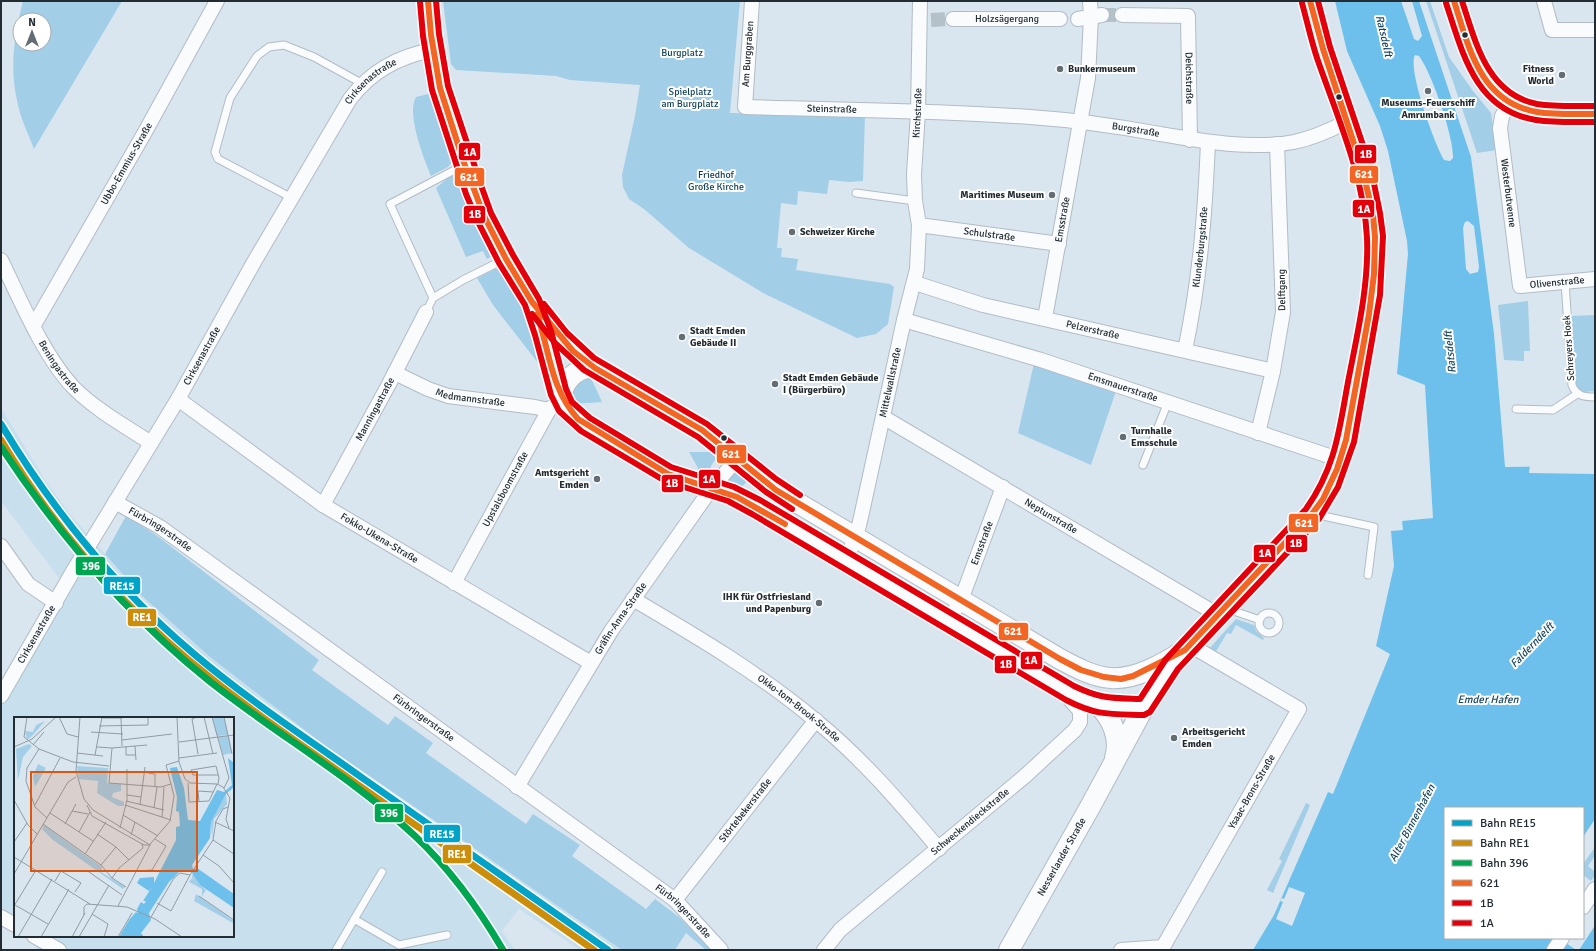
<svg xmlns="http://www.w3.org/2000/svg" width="1596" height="951" viewBox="0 0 1596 951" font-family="Signika,sans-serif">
<rect width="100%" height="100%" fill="#d9e6ef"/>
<!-- built -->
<path fill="#c8dfed" d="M1,408L45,480L70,514L141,595L210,657L323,744L393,794L626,950H580L519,909L502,931L515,950H35L41,940L34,936H233V718H15V925L1,917V696L65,586L1,501Z"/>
<!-- green -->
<path fill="#a2cee8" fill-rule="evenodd" d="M23,1H122L34,149C29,135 21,120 18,105C9,68 14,38 23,1ZM20,20H44V44H20Z
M443,1H740L730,113L865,115L863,181L849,182L829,180L827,194L798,191L797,205L781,203L777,248H782L781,257L798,259L796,270L890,284L894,287L888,324L876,334L857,338L765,294L689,248L644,209L629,199L623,187L622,175L635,116L640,85L570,80L556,76L456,70L451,64Z
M1426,1H1430L1449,57L1473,91L1491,113L1497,150L1477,153Z
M432,93L455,158L448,167L431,176C424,159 406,114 416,97Z
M451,175L462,180L494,255L487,259L483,251L466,257L436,188Z
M495,269H501L525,303L545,372L493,305L477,278Z
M1528,301L1530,351H1524V361L1504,360L1498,305Z
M1595,315V391L1585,392L1575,388L1570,316Z
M1035,359L1118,385L1091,465L1018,433Z
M590,376L602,402L572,404V386Z
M689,452H714L721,455L720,463L714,461L709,470L714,473L706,478L703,477Z
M736,469L752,477L737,491L728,487L727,480Z
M126,516L156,535L319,660L312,670L388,725L395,716L433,743L426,753L526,824L533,814L580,845L572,856L646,909L655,899L679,917L713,950H706L686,933L675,950H622L323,744L210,657L141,595L105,554Z
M1236,619L1254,625L1256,631L1264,638L1263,640L1236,625L1231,634L1227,633L1215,653L1208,650Z
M1306,803L1310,805L1273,893L1267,890L1282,861L1279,859Z
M1595,847V856L1588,866L1594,871L1595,875L1591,881L1583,875V864Z"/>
<!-- water -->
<path fill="#6dc0eb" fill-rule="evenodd" d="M1335,1H1401L1414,39L1418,41L1422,36L1412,1H1419L1471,157L1494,334L1505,467L1595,466V819L1583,837V808H1445V938H1559L1576,950H1253L1274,915L1328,792L1333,794L1390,654L1376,646L1394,566L1391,531L1403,530L1402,521L1433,518L1425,385L1397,374L1408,254L1407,241L1388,151L1380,126L1347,51ZM1415,55L1419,56C1432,73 1454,138 1453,158L1450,161L1444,160C1435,145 1407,69 1415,55ZM1468,221L1474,226L1479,267L1478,272L1470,274L1466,269L1463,228L1465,222Z
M1594,927L1595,950H1579Z"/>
<!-- pier -->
<path fill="#d9e6ef" d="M1530,465L1595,466V474L1529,473Z
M1289,887L1305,893L1292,926L1276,919L1283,902L1280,901L1282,898L1284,899Z"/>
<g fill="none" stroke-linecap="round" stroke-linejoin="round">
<!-- street-tunnel -->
<path stroke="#b4c1c9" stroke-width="14" stroke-dasharray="14 7" stroke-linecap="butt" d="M1102,15H1122
M931,20L953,19"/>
<!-- lane casing -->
<g stroke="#b2bcc4" stroke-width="9">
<path id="lane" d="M856,193L915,201
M292,198L218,159L215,152L230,98L257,56L269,47L284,45L314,57L363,84
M1565,282L1572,385C1576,396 1584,397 1595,397
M433,298L463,280L505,259
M426,312L433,298L390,204L464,165
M1516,409L1553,410L1577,394
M1143,465L1168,402
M1314,514L1374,527L1368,575
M1228,609L1260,620
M1259 623a10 10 0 1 1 20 0a10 10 0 1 1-20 0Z
M354,919L399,945L447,935
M336,950L382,872"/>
</g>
<!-- street casing -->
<g stroke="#b2bcc4" stroke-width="16">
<g id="street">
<path id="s1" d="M752,1L745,107C840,110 935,110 1030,117C1073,120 1117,126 1160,134C1201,141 1253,150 1294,142C1313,138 1331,130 1348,121"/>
<path d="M1544,1L1552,30H1595"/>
<path id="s2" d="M1122,15L1188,16L1190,140"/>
<path id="s3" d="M953,19H1060"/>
<path d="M1078,19L1102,15"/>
<path id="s4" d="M1510,103L1502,116L1500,128L1520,286L1595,279"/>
<path id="s5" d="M919,225L1059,244"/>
<path id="s6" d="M1,260C20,299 44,357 74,388C96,410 125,426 151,443"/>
<path id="s7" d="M915,283L983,305L1273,371"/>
<path id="s8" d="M1045,318L1088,78L1091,17L1090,1"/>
<path id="s9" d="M904,320L1041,360L1341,460"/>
<path id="s10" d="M34,325L145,132L217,1"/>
<path id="s11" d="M1185,350C1200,280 1205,214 1208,142"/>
<path id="s12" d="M395,373L428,389L448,396L535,407L549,410"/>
<path id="s13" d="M178,399L323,505L591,663"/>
<path id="s14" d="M883,417L1218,615"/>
<path d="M1258,433L1273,371L1283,312L1277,144"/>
<path id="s15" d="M115,502L160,527L675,900L721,950"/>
<path id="s16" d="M323,505L389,384L426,312"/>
<path d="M1,546L28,584L56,603"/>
<path id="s17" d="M845,560L856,538L861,517L904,320L917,269L919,225L915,201L914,174L918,112L920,1"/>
<path id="s18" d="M454,583L550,408L563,402"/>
<path id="s19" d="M633,599C696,636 759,673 815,720C862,758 900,803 939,849"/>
<path id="s20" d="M949,620L961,600L1003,487"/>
<path id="s21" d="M1,696L72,573L178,399L254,262L350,99C371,71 399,56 433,50"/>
<path id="s22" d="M517,787L611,631L711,489L738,458"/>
<path id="s23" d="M675,900L816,720"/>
<path d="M1583,907L1595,889"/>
<path d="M1,917L15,925"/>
<path d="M34,936L59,950"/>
<path id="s24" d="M824,950L840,930L1025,776L1075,730L1080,722V711L1066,695"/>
<path id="s25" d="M1121,950L1163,947L1299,709L1190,645"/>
<path d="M1554,950L1562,938"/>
</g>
</g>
<!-- secondary casing -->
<g stroke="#b2bcc4" stroke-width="22">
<g id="secondary">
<path d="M428,1L431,35L440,88L463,160L484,216L506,259L532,302L573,351L595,368L670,411L702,430L719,443L776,490L1060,659C1075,667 1093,677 1111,678C1136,680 1164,663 1185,650"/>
<path d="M1454,1C1467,39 1476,92 1519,107C1542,116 1570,113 1595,114"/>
<path d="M537,314L558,392L566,407L578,419L668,474L692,483L731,494L756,507L1083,700L1103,706L1144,707"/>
<path d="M563,402C558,385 577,365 595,368"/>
<path d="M1098,705C1112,718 1121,739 1115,758"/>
<path id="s26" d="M1009,950L1090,807L1144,707L1163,675L1312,514C1344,472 1346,440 1355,390C1364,342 1377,285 1375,237C1371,177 1347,121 1328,65C1320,44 1315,22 1310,1"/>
</g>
</g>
<!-- lane -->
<use href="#lane" stroke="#f9fbfd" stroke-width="7"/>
<!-- street -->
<use href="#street" stroke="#f9fbfd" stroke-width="14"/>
<!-- secondary -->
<use href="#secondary" stroke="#f9fbfd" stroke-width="20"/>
<!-- bus-1 casing -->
<g stroke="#fff" stroke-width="9">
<path id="bus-1" d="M428,1L431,35L440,88L463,160L484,216L506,259L532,302L573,351L595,368L702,430L776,490L1060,659L1081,670L1104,677L1121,679L1133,676L1185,650L1312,514L1323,499L1337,469L1346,440L1369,314L1374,274L1375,237L1373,215L1363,171L1323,49L1310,1
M1454,1C1469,48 1480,102 1537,112C1556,115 1576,114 1595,114
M537,314C550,352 550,388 578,419L668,474L737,497L785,524"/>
</g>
<!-- bus-2 casing -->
<g stroke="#fff" stroke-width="9">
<path id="bus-2" d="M420,2L423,36L432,90L466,194L477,220L499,263L525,305L535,335L551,395L559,411L581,431L665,481L728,501L752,514L1066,700C1097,716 1110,714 1144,715L1150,712L1178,669L1319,519L1338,487L1354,442L1380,295L1383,236L1380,213L1371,169L1330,47L1318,1
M1446,3C1463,54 1475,110 1536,120C1556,123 1575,122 1595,122
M532,314L555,343L584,370L698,437L766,492L792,509"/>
</g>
<!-- bus-3 casing -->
<g stroke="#fff" stroke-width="9">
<path id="bus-3" d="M436,1L439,34L448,86L482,188L491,213L513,255L539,299L551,331L566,389L572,402L590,418L671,467L734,487L760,500L1074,686C1101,699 1111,698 1140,699L1166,659L1306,509C1336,466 1339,431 1348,382C1357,335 1369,286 1367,238C1364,176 1337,116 1317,58C1311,40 1307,21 1302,3
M1462,1C1476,43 1487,94 1537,104C1556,107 1576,106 1595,106
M544,304L567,333L594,358L707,424L776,479L800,495"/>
</g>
<!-- bus-1 -->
<use href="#bus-1" stroke="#f26522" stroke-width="6"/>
<!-- bus-2 -->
<use href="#bus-2" stroke="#e3000b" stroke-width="6"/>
<!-- bus-3 -->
<use href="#bus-3" stroke="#e3000b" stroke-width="6"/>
<!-- rail-1 casing -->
<g stroke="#fff" stroke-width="10">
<path id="rail-1" d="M1,424C53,511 116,588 194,654C247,699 305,737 361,777C443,835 526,892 608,950"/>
</g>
<!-- rail-2 casing -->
<g stroke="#fff" stroke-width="10">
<path id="rail-2" d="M1,440C56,532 128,613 212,679C258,716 306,748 354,782C434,838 514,894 594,950"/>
</g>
<!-- rail-3 casing -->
<g stroke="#fff" stroke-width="10">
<path id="rail-3" d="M1,447C59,535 126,614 208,680C276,734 352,777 415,836C450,869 479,909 503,950"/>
</g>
<!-- rail-1 -->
<use href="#rail-1" stroke="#02a3c6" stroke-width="7"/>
<!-- rail-2 -->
<use href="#rail-2" stroke="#cc8e0a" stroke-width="7"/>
<!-- rail-3 -->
<use href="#rail-3" stroke="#00a651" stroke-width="7"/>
</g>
<!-- markers -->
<g fill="#222c32" stroke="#fff" stroke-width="1.5">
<circle cx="1465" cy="35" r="3.5"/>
<circle cx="1339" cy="97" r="3.5"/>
<circle cx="724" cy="438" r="3.5"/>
</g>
<g fill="#626d74" stroke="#fff" stroke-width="1.5">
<circle cx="1060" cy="69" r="4"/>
<circle cx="1562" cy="75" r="4"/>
<circle cx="1428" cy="91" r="4"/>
<circle cx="1052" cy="195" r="4"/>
<circle cx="792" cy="232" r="4"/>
<circle cx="682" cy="337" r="4"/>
<circle cx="775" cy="384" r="4"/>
<circle cx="1123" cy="437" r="4"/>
<circle cx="597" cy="479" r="4"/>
<circle cx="819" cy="603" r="4"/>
<circle cx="1174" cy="738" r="4"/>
</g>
<g text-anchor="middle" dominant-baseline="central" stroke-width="4" stroke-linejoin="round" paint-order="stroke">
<!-- street labels -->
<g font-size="10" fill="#222c32" stroke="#fff">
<text stroke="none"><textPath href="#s3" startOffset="54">Holzsägergang</textPath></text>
<text transform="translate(748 54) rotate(-86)">Am Burggraben</text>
<text stroke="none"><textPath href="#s2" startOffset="128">Deichstraße</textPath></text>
<text stroke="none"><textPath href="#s21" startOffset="719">Cirksenastraße</textPath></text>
<text stroke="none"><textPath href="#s1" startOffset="193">Steinstraße</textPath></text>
<text stroke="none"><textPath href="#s17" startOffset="457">Kirchstraße</textPath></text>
<text stroke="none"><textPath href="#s1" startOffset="498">Burgstraße</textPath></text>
<text stroke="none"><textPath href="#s10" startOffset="186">Ubbo-Emmius-Straße</textPath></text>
<text stroke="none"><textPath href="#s4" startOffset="93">Westerbutvenne</textPath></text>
<text stroke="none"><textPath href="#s8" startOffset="100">Emsstraße</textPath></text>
<text stroke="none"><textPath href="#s5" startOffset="71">Schulstraße</textPath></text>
<text stroke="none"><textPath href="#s11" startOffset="104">Klunderburgstraße</textPath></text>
<text stroke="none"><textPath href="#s4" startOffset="224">Olivenstraße</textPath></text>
<text transform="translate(1282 290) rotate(-91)">Delftgang</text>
<text stroke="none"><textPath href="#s7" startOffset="184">Pelzerstraße</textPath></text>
<text transform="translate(1569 348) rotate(-94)">Schreyers Hoek</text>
<text stroke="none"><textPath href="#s21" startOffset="395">Cirksenastraße</textPath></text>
<text stroke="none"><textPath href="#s6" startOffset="122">Beningastraße</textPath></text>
<text stroke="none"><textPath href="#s17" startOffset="184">Mittelwallstraße</textPath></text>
<text stroke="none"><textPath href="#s9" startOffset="229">Emsmauerstraße</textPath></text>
<text stroke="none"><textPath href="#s12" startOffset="80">Medmannstraße</textPath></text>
<text stroke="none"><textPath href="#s16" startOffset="109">Manningastraße</textPath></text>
<text stroke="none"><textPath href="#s18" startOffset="107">Upstalsboomstraße</textPath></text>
<text stroke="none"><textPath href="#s14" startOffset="195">Neptunstraße</textPath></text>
<text stroke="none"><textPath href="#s15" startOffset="53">Fürbringerstraße</textPath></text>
<text stroke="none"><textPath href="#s13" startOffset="245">Fokko-Ukena-Straße</textPath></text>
<text stroke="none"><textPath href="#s20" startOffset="84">Emsstraße</textPath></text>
<text stroke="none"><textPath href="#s22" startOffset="198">Gräfin-Anna-Straße</textPath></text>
<text stroke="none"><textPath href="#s21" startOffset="71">Cirksenastraße</textPath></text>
<text stroke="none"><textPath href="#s19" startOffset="199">Okko-tom-Brook-Straße</textPath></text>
<text stroke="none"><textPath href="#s15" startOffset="377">Fürbringerstraße</textPath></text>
<text stroke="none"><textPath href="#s25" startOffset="221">Ysaac-Brons-Straße</textPath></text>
<text stroke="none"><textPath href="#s23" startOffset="114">Störtebekerstraße</textPath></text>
<text stroke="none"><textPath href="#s24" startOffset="195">Schweckendieckstraße</textPath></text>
<text stroke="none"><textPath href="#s26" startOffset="107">Nesserlander Straße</textPath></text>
<text stroke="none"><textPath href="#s15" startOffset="701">Fürbringerstraße</textPath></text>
</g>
<!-- park labels -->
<g font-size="10" fill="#0e3e55" stroke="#fff">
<text x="682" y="53">Burgplatz</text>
<text x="690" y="92">Spielplatz<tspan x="690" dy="12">am Burgplatz</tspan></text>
<text x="716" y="175">Friedhof<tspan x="716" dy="12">Große Kirche</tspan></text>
</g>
<!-- poi labels -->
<g font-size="10" font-weight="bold" fill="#222c32" stroke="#fff" text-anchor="start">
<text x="1068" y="69">Bunkermuseum</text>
<text x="1554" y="69" text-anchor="end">Fitness<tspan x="1554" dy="12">World</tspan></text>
<text x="1428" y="103" text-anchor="middle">Museums-Feuerschiff<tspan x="1428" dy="12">Amrumbank</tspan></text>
<text x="1044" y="195" text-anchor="end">Maritimes Museum</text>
<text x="800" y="232">Schweizer Kirche</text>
<text x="690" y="331">Stadt Emden<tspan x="690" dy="12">Gebäude II</tspan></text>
<text x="783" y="378">Stadt Emden Gebäude<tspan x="783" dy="12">I (Bürgerbüro)</tspan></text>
<text x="1131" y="431">Turnhalle<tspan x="1131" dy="12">Emsschule</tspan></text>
<text x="589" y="473" text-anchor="end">Amtsgericht<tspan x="589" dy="12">Emden</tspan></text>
<text x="811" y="597" text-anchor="end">IHK für Ostfriesland<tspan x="811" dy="12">und Papenburg</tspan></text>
<text x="1182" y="732">Arbeitsgericht<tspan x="1182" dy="12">Emden</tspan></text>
</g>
<!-- water labels -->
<g font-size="11" font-style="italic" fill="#1a475f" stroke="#fff">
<text transform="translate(1384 36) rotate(77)">Ratsdelft</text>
<text transform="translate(1450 352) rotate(-96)">Ratsdelft</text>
<text transform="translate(1532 645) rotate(-46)">Falderndelft</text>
<text x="1488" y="699">Emder Hafen</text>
<text transform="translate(1412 823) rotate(-62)">Alter Binnenhafen</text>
</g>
</g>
<!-- overview -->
<g transform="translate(14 717)">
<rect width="220" height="220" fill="#d9e6ef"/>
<path d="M198,0H210L214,18L203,19ZM31,4L19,18L13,23L11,14L19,15L22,8ZM215,19L218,36L209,38L204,20ZM15,27L18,29L9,40L4,63L2,32ZM24,47L32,51L21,70L19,59ZM63,49L94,51L93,66L107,67V74L99,76L98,80L110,85V89H104L83,76L84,64L65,62ZM212,77L213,87L200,102L198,122L197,105ZM30,108L88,150L87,155L111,170L109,172L39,123L28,112ZM179,155L186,168L192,173L188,179V172L175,165L178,161L181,164L178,160ZM182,177L220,204L219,206L180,184Z" fill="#a2cee8"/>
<path d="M214,41L220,46V70L212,77L197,105L196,121L178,148L179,152L183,151L220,177V191L186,168L177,154L165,155L155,165L135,196L137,203L127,216L130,220H105L115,203L122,195L124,196L123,192L127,185L130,187L132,184H129L138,170L135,174L123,166L126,161L140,160V166L162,123V110L166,109L165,95L162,94L163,80L156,51L163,50L170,71L174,103L186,104L203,73L210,75L218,68Z" fill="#6dc0eb"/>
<path fill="none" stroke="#909ca3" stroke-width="1" d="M13,0L10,20L25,32L59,45L95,49M45,0L53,17L64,20M66,0L62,54L70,82L79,93L136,128M107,0L108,29M163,0L165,45L171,62L176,66L203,67L209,70L216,81L212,102L215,111M183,0L178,2L184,37M190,0L199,37M198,0L215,61L210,71M210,0L218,37M88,1H108M85,9L134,8V0M77,15L109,17M108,23L158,17M165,25L220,18M19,28L30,15M112,29V38H122M121,29L122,43M0,30L18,22L42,0M83,30L98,31M98,31L95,66L147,70L157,67M98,31L133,28M25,32L13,51L12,64L21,90L33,101M63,36L89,39M81,38L88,0M165,41L203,36M134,56L141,57V69M174,66L175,85L195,84L203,67M204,67L205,61L202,49L177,53L179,58H204M113,78L127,80M0,83L14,108L23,117M112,84L150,93M185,84L184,74L199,75M21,88L46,41M73,88L78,99L130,128H136M111,88L157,103M126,88L131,50M140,91L143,70M58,94L74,97M36,96L79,124M109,98L144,119M148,100L150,70M201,105L220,114M29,107L87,148L98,161L112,170M51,107L62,87M106,111L113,83V52M65,115L76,95M83,117L102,130L115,143M117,118L121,105M199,123L202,104L209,92L214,90M199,123L220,137M0,125L13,106M71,137L92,105M189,138L205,149L220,166M0,140L76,187M87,148L102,130M122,154L138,153L152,129L141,122M75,155L108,178M0,157L54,65L62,60M98,161L105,151L129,131L128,127M41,164L47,154L67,166L61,175M185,179L220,203M143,186L157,194L176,158L199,123M1,188L34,207M0,189L22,153M104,189L137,126L156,104L160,79L152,48L165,44M78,197L94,207L90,220M70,198V190L73,187L113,190L141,202L168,220M137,200L160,161L166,156L176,158M4,220L38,162M27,220L55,172M58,220L71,196M65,220L95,168M104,220L118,196"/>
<path fill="#de570e" fill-opacity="0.15" stroke="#de570e" stroke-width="2" d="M17,55H183V154H17Z"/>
<rect width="220" height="220" fill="none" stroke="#222c32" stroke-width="2"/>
</g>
<g stroke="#fff" stroke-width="1.5">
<rect x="458" y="142" width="23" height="19" rx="4" fill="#e3000b"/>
<rect x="1354" y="144" width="23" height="20" rx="4" fill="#e3000b"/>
<rect x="1349" y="165" width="30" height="19" rx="4" fill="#f26522"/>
<rect x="454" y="167" width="31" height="20" rx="4" fill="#f26522"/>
<rect x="1352" y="199" width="23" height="19" rx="4" fill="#e3000b"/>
<rect x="463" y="205" width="23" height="19" rx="4" fill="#e3000b"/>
<rect x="716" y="444" width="31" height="20" rx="4" fill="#f26522"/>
<rect x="698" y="469" width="23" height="20" rx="4" fill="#e3000b"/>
<rect x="661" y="474" width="23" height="19" rx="4" fill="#e3000b"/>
<rect x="1288" y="513" width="31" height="20" rx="4" fill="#f26522"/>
<rect x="1285" y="534" width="23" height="19" rx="4" fill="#e3000b"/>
<rect x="1253" y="544" width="23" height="19" rx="4" fill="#e3000b"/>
<rect x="75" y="556" width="31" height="20" rx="4" fill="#00a651"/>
<rect x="103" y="576" width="38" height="19" rx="4" fill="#02a3c6"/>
<rect x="127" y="608" width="30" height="19" rx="4" fill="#cc8e0a"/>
<rect x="998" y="622" width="31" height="19" rx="4" fill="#f26522"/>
<rect x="1020" y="651" width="23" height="19" rx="4" fill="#e3000b"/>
<rect x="994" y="655" width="23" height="19" rx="4" fill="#e3000b"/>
<rect x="374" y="803" width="30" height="20" rx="4" fill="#00a651"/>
<rect x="423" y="824" width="38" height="19" rx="4" fill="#02a3c6"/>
<rect x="442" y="844" width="30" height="20" rx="4" fill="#cc8e0a"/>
</g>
<g font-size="11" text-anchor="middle" font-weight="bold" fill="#fff">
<text x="470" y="156">1A</text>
<text x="1366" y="158">1B</text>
<text x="1364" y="178">621</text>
<text x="469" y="181">621</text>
<text x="1364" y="213">1A</text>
<text x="475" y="218">1B</text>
<text x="731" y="458">621</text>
<text x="709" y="483">1A</text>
<text x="672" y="487">1B</text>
<text x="1304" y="527">621</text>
<text x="1296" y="547">1B</text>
<text x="1265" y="557">1A</text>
<text x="91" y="570">396</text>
<text x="122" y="590">RE15</text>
<text x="142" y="621">RE1</text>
<text x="1013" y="635">621</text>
<text x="1031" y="664">1A</text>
<text x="1006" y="668">1B</text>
<text x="389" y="817">396</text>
<text x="442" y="838">RE15</text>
<text x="457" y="858">RE1</text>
</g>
<!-- border -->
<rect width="1596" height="951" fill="none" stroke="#222c32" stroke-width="4"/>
<!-- legend -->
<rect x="1444" y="807" width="140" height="132" fill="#ffffff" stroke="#a7abad"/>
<rect x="1452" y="820" width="20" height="6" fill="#02a3c6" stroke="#a7abad"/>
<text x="1480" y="827" font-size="12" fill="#222c32">Bahn RE15</text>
<rect x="1452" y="840" width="20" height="6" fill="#cc8e0a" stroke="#a7abad"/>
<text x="1480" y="847" font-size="12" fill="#222c32">Bahn RE1</text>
<rect x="1452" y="860" width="20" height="6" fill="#00a651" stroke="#a7abad"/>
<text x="1480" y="867" font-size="12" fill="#222c32">Bahn 396</text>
<rect x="1452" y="880" width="20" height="6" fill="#f26522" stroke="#a7abad"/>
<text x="1480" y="887" font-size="12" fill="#222c32">621</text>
<rect x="1452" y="900" width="20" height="6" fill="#e3000b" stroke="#a7abad"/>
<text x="1480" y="907" font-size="12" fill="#222c32">1B</text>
<rect x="1452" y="920" width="20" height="6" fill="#e3000b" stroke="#a7abad"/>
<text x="1480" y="927" font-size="12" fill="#222c32">1A</text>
<!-- north arrow -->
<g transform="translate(32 32)"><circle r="19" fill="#ffffff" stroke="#a7abad"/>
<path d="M0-3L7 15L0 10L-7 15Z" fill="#626d74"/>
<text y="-6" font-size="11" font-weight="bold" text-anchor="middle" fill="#222c32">N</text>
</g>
</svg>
